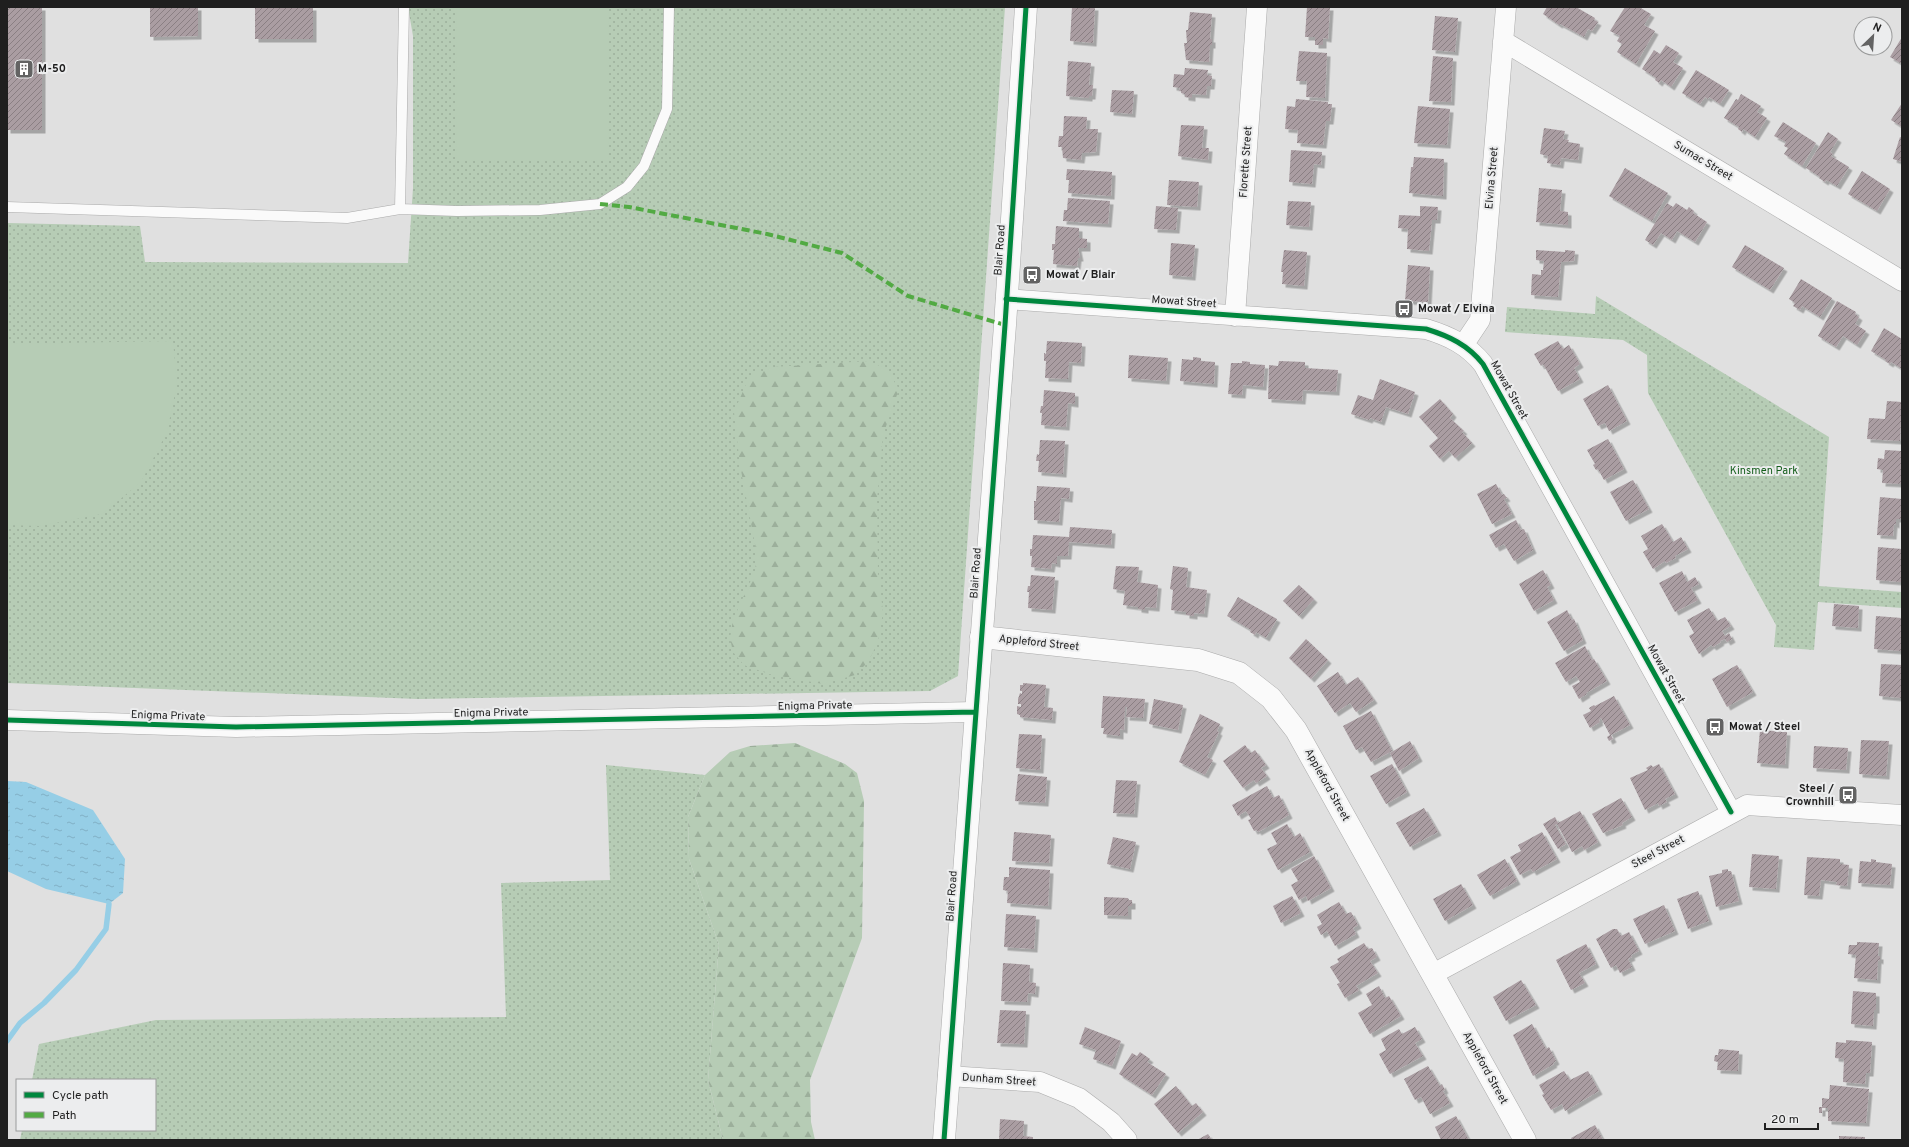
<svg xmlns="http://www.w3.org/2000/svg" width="1909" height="1147" viewBox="0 0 1909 1147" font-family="Overpass,sans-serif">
<defs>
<pattern id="green-dots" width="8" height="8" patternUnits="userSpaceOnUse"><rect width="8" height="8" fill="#b6ccb5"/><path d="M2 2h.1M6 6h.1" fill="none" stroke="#9caf9b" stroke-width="1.8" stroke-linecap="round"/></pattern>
<pattern id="forest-firs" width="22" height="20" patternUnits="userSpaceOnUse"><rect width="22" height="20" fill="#b6ccb5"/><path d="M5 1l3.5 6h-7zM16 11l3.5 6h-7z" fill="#9caf9b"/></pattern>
<pattern id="water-ripples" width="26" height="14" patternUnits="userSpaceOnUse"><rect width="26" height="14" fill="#96cee6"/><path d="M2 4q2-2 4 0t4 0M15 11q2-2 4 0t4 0" fill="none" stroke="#81b0c5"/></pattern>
<pattern id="building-hatch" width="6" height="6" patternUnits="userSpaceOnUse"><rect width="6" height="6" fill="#aa9da2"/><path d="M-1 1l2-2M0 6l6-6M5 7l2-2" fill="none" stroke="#8a7f83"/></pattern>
<filter id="shadow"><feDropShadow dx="3.5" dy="3.5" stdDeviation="0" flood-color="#0004"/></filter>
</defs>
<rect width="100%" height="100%" fill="#e0e0e0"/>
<!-- green -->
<path fill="url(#green-dots)" d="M408,7H1005L958,676L930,691L418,699L7,683V223L140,226L145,262L408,263L413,188V36Z
M1596,296L1829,437L1819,586L1902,592V608L1818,602L1814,650L1774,647L1776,625L1648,393L1647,355L1623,340L1505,332L1507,307L1595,314Z
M606,765L705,775L688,817L689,859L719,945L708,1080L723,1140H20L22,1130H155V1080H32L39,1044L156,1020L506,1017L501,883L610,880Z"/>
<!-- forest -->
<path fill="url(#forest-firs)" d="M869,361L886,369L899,389L883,435L877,500L878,573L883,612L878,642L868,662L855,675L823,684L769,674L744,665L733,652L730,638L733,620L755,571L757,555L740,465L734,412L747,382L757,373L774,367Z
M795,743L845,764L857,773L864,801L862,938L810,1080L811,1122L815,1140H723L708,1080L719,945L689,859L688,817L705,775L730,752L750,746Z"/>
<!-- pitch -->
<path fill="#b6ccb5" d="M456,7H608L609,160L457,161Z
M173,341L177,384L167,432L141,482L102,514L40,526L7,525V344Z"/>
<!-- water -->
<path fill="url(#water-ripples)" d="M7,781L26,782L93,810L125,859L123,893L109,904L46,889L7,871Z"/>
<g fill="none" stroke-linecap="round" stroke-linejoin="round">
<!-- stream -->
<path stroke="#96cee6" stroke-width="5.5" d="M7,1041L20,1023L44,1003L76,970L106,929L109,904"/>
</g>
<!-- building -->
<path fill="url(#building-hatch)" filter="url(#shadow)" d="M7,7H42V130H7Z
M150,7H198V36L150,37Z
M255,7H313V39H255Z
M1072,7H1095L1093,43L1070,41Z
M1307,7H1330L1328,39L1323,38V45H1315V37H1305Z
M1547,7H1576L1595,18L1594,20L1598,22L1592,31L1588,29L1584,37L1560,24L1559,25L1543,14Z
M1625,7H1639L1651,14L1644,25L1655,31L1636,64L1617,52L1622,44L1617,41L1620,36L1610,31Z
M1190,12L1212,14L1210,39H1212V45H1210L1209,62L1186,60L1184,43H1187L1186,30H1188Z
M1435,16L1458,18L1455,52L1432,50Z
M1902,37V64L1890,57Z
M1666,45L1679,53L1673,62L1683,68L1671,87L1661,80L1659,83L1655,80L1656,78L1642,69L1654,50L1660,54Z
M1299,51L1327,53L1325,98L1306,97L1307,81H1296Z
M1433,56L1453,58L1451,102L1429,101Z
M1068,61L1091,63L1089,85H1093L1092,96H1089V98L1066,96Z
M1185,68L1208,70L1207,75L1212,76L1211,86H1207L1206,95L1192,94V98L1185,97V94L1181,93V91H1179L1180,88L1173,87L1174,74L1184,75Z
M1696,70L1729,90L1720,104L1709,97L1708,99L1705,97L1700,104L1682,93Z
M1112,90L1134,91L1132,114L1110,112Z
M1741,94L1761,106L1757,112L1767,118L1755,137L1743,129L1742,132L1738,129L1739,127L1724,118L1736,99L1738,100Z
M1296,99L1328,102V104H1332L1330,121H1326L1323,145L1297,143L1298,130L1285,129L1287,106L1295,107Z
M1902,103V127L1891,120Z
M1418,106L1450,109L1447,145L1414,143Z
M1064,116L1087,117L1086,129H1098L1096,152L1082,153L1081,160L1063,158L1062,147H1058L1059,136H1063Z
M1783,122L1816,143L1802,166L1784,154L1788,148L1784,146L1786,142L1774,136Z
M1181,125L1204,126L1202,148H1209L1208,160L1178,156Z
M1544,128L1565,131L1563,139L1569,140L1568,142L1580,144L1578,160L1561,158L1560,165L1547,163L1548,156L1540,154Z
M1828,132L1838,139L1830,152L1833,154L1831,156L1849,167L1837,186L1826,180L1825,182L1819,178L1820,177L1806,168Z
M1900,137L1902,138V162L1893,159Z
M1291,150L1322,152L1321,165L1314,164L1312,184L1289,182Z
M1414,157L1444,159L1443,196L1409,193L1411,167H1413Z
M1625,168L1668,193L1652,221L1609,196Z
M1067,169L1112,172L1111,196L1068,193L1069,180H1066Z
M1862,171L1890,189L1877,211L1848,194Z
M1169,180L1199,182L1197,207L1167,205Z
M1539,188L1562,190L1560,211L1568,212V225L1536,222Z
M1068,198L1110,201L1108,224L1063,221L1064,210H1067Z
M1288,201L1311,202L1309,227L1286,225Z
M1667,203L1673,207L1676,203L1687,210L1689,207L1694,211L1693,213L1707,222L1695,242L1677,231L1672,240L1661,233L1653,245L1645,240Z
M1156,206L1178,208L1176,230L1154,229Z
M1420,206L1438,207L1437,220H1432L1429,251L1407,249L1408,229L1398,228L1399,215L1420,216Z
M1056,226L1079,228V238L1087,239V248H1078L1080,258H1078L1077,266L1053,264L1054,250H1052V244H1055Z
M1171,243L1195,245L1192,277L1169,275Z
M1745,245L1784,268L1770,290L1732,267Z
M1284,250L1307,252L1304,286L1282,284L1283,272H1281Z
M1536,250L1565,252V250L1575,251L1574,261L1561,262L1558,297L1531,295L1532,274L1541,275V270H1543L1544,261L1536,260Z
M1408,265L1430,267L1428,302L1405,301Z
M1801,279L1832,298L1820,317L1802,306L1800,310L1793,306L1795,303L1789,299Z
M1837,301L1856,312L1855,314L1859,317L1855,324L1866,331L1857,345L1843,336L1836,347L1818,336Z
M1884,328L1902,339V369L1891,362L1890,364L1885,361L1886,360L1871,351Z
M1047,341L1082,343L1081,363L1069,362L1068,379L1045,378L1046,361H1044V353L1046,354Z
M1558,341L1563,349L1569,345L1580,364L1574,368L1580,379L1558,391L1543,364L1541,366L1534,354Z
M1129,355L1168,358L1166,381L1128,378Z
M1193,357L1201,358V361L1215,362L1214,384L1180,381L1182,359L1193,360Z
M1242,361L1250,362V364L1265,365L1263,387L1243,385L1242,395L1228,394L1231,363H1242Z
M1279,361L1305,362V368L1338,370L1336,392L1303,390L1302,401L1268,399L1269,365L1278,366Z
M1380,379L1415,392L1408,414L1386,407L1381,422L1370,418L1369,420L1351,414L1358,395L1373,400Z
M1608,385L1627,421L1609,431L1605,423L1598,426L1583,399Z
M1044,390L1075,393V404L1068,403L1066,427L1041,425L1042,413H1040L1041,406H1043Z
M1440,399L1453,414L1450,418L1464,431L1462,432L1472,443L1455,458L1449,451L1440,459L1429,446L1438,438L1419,417Z
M1887,401L1902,402L1900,441L1867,439L1869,418L1885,419Z
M1608,439L1624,469L1604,480L1598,469L1596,470L1593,465L1595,464L1587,450Z
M1040,440L1065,441L1063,474L1038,472L1039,461H1036L1037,454L1039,455Z
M1885,450L1902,451V484L1882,483L1883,470L1877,469L1878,458L1884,459Z
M1633,480L1649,509L1626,521L1610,492Z
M1496,484L1502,495L1504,494L1507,498L1504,499L1512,514L1492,524L1477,494Z
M1037,486L1070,488L1069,499L1061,498L1059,522L1034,520V501H1036Z
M1880,497L1902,499V519H1896V525L1894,524L1893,536L1877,535Z
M1516,520L1521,530L1524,529L1533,550L1514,561L1504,544L1496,548L1489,535Z
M1662,524L1673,542L1681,537L1688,549L1675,556L1676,558L1666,563L1665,561L1653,569L1643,552L1648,549L1641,536Z
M1070,527L1112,530L1111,545L1069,542L1068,556H1057V564L1052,563L1051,569L1031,567L1032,556H1030V549H1032L1033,535L1069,537Z
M1878,547L1902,549L1901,582L1876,580Z
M1116,566L1139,567L1137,582L1158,585L1156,608L1145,607V610L1138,609V607L1123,605L1125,591L1113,589Z
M1173,566L1188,568L1186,587L1207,590L1204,614L1194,613V616L1186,615V612L1171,610L1173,590L1170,589Z
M1543,570L1551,585L1547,587L1554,600L1534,611L1519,584Z
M1682,571L1687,582L1695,577L1699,584L1691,588L1698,600L1675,612L1659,583Z
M1031,575L1055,577L1052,610L1028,608L1029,592H1027L1028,586H1030Z
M1299,585L1314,599L1299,616L1283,601Z
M1238,597L1277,619L1266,638L1256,632L1255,635L1250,632L1251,630L1227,616Z
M1834,604L1859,606L1858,628L1832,626Z
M1709,608L1717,621L1725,617L1731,626L1722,631L1725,636L1729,633L1732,639L1727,642L1725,639L1720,641L1721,642L1713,647L1711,645L1699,654L1689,636L1694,633L1687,620Z
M1567,610L1572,620L1574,619L1583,640L1564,651L1547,622Z
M1876,616L1902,618L1901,651L1874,649Z
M1306,639L1328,660L1311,679L1289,658Z
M1585,646L1592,660L1594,659L1607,681L1586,693L1587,694L1579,699L1572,686L1580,682L1576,676L1566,682L1555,663Z
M1881,664L1902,665L1901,698L1879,696Z
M1737,665L1753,692L1727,707L1712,679Z
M1338,672L1346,685L1358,677L1374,700L1356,712L1350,703L1335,713L1317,686Z
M1023,683L1046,685L1044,707L1053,708L1052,720L1020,717V715L1017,714V706L1021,707V704H1018V699L1020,693L1022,694V691H1020V685H1023Z
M1103,696L1145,699L1143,718L1126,717L1127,707H1125L1124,730L1120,729V736L1103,734L1104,728H1101Z
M1614,696L1630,725L1611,735L1613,739L1609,741L1607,737L1610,735L1601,718L1599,720L1600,722L1590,728L1583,715L1591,711L1589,708L1594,705L1595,706Z
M1154,699L1183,705L1178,730L1149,724Z
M1371,711L1392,751L1371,762L1362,747L1356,750L1343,726Z
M1200,714L1220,724L1217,731L1219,732L1207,757L1213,760L1205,775L1179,762Z
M1760,730L1787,732L1785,765L1757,763Z
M1019,734L1042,735L1040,770L1016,768Z
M1861,740L1889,741L1886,776L1859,774Z
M1410,741L1419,758L1399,771L1390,753Z
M1245,745L1251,753L1255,750L1266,765L1261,768L1267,776L1256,783L1254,780L1243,788L1223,761Z
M1814,746L1848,748L1846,770L1813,768Z
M1392,764L1407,792L1386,804L1370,776Z
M1659,764L1675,794L1665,799L1667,802L1659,806L1658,803L1645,810L1630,778L1648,770L1646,768L1651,765L1653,767Z
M1018,774L1047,777L1045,803L1015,801Z
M1116,780L1137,781L1134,814L1113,813Z
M1267,786L1273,798L1279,795L1289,815L1258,832L1257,830L1254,831L1248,820L1251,819L1246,811L1238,816L1232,805Z
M1621,798L1632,817L1622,823L1623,825L1603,833L1592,814Z
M1424,808L1438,832L1410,847L1396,823Z
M1580,811L1598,842L1584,850L1582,846L1572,852L1557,824L1555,825L1566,844L1558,849L1543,824L1555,817L1558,823Z
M1287,824L1294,837L1300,833L1310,852L1278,870L1267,849L1277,844L1271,833Z
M1014,832L1051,835L1049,863L1012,861Z
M1542,832L1557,859L1533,872L1531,869L1520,875L1510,857L1521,851L1518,845Z
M1113,837L1136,842L1130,869L1107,864Z
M1752,854L1779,856L1776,889L1749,887Z
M1314,856L1331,888L1308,901L1306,896L1299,900L1291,885L1298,881L1291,869Z
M1807,857L1840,859V864L1849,865L1847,886L1836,885L1837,882L1821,880L1819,896L1804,895Z
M1505,859L1517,881L1490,896L1477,875Z
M1871,859L1876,860V862L1892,864L1890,885L1858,883L1860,861L1871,862Z
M1009,867L1050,870L1048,906L1007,903L1008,891L1003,890L1004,877H1009Z
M1728,869V871H1731L1739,901L1716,907L1709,876L1722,873V870Z
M1461,884L1473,905L1445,921L1433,899Z
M1698,891L1709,921L1688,929L1677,899Z
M1292,896L1301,913L1281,923L1273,906Z
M1104,897L1128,898L1129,900H1132V906H1128V916L1104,915Z
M1339,902L1346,914L1351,912L1358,925L1353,928L1356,934L1335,946L1327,931L1321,935L1317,927L1322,924L1317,915Z
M1664,905L1675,931L1645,944L1633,919Z
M1006,914L1036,916L1034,949L1004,947Z
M1613,929H1617L1621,936L1629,932L1639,951L1631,955L1632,957L1628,959L1632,967L1620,973L1616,965L1611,968L1596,939Z
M1857,942L1879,943L1878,956H1880V961L1878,960L1877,980L1854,978L1856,955L1848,954L1849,945H1857Z
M1364,943L1368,949L1372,948L1377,957L1370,961L1378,973L1356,986L1359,990L1345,998L1337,984L1340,983L1330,967L1339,962L1337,959Z
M1586,944L1596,964L1579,973L1585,983L1571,990L1556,960Z
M1003,963L1030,965L1029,982L1036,983L1035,994L1028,993L1027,1002L1001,1001Z
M1521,980L1536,1005L1506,1021L1493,997Z
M1379,986L1385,998L1389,996L1401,1016L1370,1034L1358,1013L1372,1005L1366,994Z
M1853,991L1876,993V1010H1874L1873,1026L1851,1024Z
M1000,1010L1026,1011L1024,1044L997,1043Z
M1532,1024L1546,1049L1549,1047L1556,1061L1553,1063L1554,1064L1533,1076L1513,1035Z
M1085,1027L1121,1041L1112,1066L1093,1059L1096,1050L1079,1044Z
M1415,1027L1422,1039L1415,1043L1423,1056L1390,1074L1379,1054L1386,1050L1381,1039L1399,1029L1402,1034Z
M1846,1040L1872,1042L1870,1073H1866L1865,1084L1843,1082L1844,1059L1835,1058L1836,1042L1846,1043Z
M1719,1049L1739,1051L1738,1071L1717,1070L1718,1062L1714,1061L1715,1055H1718Z
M1140,1052L1150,1059L1147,1062L1166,1074L1152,1095L1119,1074L1132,1053L1137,1056Z
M1428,1066L1440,1086L1442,1084L1445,1090L1443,1091L1450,1103L1430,1114L1421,1097L1415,1100L1404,1079Z
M1564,1071L1570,1080L1588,1071L1599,1091L1565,1111L1562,1104L1551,1110L1542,1095L1544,1094L1539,1085Z
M1830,1085L1869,1089L1866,1123L1828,1121V1108H1822V1113H1819V1107H1822V1098L1829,1099Z
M1176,1086L1192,1106L1196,1103L1203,1112L1178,1133L1154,1104Z
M1456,1116L1469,1140H1441L1435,1127Z
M1000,1119L1024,1121L1023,1136L1033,1137V1140H999Z
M1595,1125L1603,1140H1572L1571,1138Z
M1208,1134L1212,1140H1197Z
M1839,1136L1865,1137V1140H1839Z"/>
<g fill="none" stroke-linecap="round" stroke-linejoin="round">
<!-- service casing -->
<g stroke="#aaa" stroke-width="11">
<path id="service" d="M7,207L347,218L400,209L457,211L540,210L600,204L627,187L644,166L667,109L669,7
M400,209L404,7"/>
</g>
<!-- minor casing -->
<g stroke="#aaa" stroke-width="21">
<path id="minor" d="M1503,41L1902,281
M1006,299L1426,329C1449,336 1468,345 1483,364L1731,812
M1235,316L1257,7
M1464,344L1480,320L1506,7
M7,720L236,727L975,712
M1433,974L1747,805L1902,815
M948,1076L1040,1082L1079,1098L1111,1122L1127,1140"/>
</g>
<!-- tertiary casing -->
<g stroke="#aaa" stroke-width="23">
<path id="tertiary" d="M981,637L1198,660L1239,673L1271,698L1296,730L1525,1140"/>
</g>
<!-- secondary casing -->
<g stroke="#aaa" stroke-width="23">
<path id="secondary" d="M944,1140L1005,325L1026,7"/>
</g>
<!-- service -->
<use href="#service" stroke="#fafafa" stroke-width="10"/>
<!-- minor -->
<use href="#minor" stroke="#fafafa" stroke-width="20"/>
<!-- tertiary -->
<use href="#tertiary" stroke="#fafafa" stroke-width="22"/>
<!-- secondary -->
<use href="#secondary" stroke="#fafafa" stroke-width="22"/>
<!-- quiet -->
<path stroke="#52aa43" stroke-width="4" stroke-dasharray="8 4" stroke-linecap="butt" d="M600,204L629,207L767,234L842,253L908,296L1005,325"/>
<!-- cycleway casing -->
<g stroke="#ecedee" stroke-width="8">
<path id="cycleway" d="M1006,299L1426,329C1449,336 1468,345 1483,364L1731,812
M7,720L236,727L975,712
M944,1140L1005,325L1026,7"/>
</g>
<!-- cycleway -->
<use href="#cycleway" stroke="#00873e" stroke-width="5"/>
</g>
<!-- icons -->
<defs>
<g id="building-square" transform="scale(1)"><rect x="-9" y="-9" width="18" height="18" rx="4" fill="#636363" stroke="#ecedee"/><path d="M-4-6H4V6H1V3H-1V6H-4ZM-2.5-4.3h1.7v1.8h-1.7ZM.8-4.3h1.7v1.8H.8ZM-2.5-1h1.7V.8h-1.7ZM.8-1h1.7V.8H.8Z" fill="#fff"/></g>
<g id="bus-square" transform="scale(1)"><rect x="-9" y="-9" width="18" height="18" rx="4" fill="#636363" stroke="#ecedee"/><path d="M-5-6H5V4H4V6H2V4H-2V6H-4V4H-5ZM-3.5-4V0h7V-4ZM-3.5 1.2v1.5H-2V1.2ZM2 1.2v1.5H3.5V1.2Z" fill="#fff"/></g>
</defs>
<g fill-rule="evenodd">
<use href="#building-square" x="24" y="69"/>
<use href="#bus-square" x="1032" y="275"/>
<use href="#bus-square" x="1404" y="309"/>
<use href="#bus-square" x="1715" y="727"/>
<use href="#bus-square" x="1848" y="795"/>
</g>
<g text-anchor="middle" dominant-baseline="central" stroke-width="4" stroke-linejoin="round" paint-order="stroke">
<!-- poi labels -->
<g font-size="11" font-weight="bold" fill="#1f1f1f" stroke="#ecedee" text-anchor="start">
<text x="38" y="69">M-50</text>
<text x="1046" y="275">Mowat / Blair</text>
<text x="1418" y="309">Mowat / Elvina</text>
<text x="1729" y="727">Mowat / Steel</text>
<text x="1834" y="789" text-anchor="end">Steel /<tspan x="1834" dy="13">Crownhill</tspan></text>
</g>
<!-- street labels -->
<g font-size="11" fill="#1f1f1f" stroke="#ecedee">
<text transform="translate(1703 161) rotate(31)">Sumac Street</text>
<text transform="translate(1246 162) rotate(-86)">Florette Street</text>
<text transform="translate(1492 178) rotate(-85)">Elvina Street</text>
<text transform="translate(1000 250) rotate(-86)">Blair Road</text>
<text transform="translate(1184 302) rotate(4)">Mowat Street</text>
<text transform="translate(1509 390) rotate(61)">Mowat Street</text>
<text transform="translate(976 573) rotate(-86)">Blair Road</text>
<text transform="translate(1039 643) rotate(6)">Appleford Street</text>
<text transform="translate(1666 674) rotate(61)">Mowat Street</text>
<text transform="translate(815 706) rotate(-1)">Enigma Private</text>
<text transform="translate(491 713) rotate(-1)">Enigma Private</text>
<text transform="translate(168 716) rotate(2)">Enigma Private</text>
<text transform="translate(1327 785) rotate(61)">Appleford Street</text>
<text transform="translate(1658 852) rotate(-28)">Steel Street</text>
<text transform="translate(952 896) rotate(-86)">Blair Road</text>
<text transform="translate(1485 1068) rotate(61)">Appleford Street</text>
<text transform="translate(999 1080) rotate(4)">Dunham Street</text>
</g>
<!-- park labels -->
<g font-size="11" fill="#145e1b" stroke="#ecedee">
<text x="1764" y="471">Kinsmen Park</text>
</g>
</g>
<!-- border -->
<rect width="1909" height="1147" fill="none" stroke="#1f1f1f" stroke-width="16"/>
<!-- legend -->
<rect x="16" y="1079" width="140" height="52" fill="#ecedee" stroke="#9a9b9b"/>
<rect x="24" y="1092" width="20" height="6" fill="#00873e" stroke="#9a9b9b"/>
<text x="52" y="1099" font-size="12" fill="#1f1f1f">Cycle path</text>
<rect x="24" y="1112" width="20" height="6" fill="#52aa43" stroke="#9a9b9b"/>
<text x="52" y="1119" font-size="12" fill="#1f1f1f">Path</text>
<!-- north arrow -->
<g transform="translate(1873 36) rotate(25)"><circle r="19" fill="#ecedee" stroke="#9a9b9b"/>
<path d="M0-3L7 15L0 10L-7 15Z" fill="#636363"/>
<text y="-6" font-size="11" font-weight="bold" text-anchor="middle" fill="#1f1f1f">N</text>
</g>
<!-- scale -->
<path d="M1765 1123v6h53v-6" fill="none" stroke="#1f1f1f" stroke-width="2"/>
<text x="1771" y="1123" font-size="12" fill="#1f1f1f" stroke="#ecedee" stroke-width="3" paint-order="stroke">20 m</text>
</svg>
